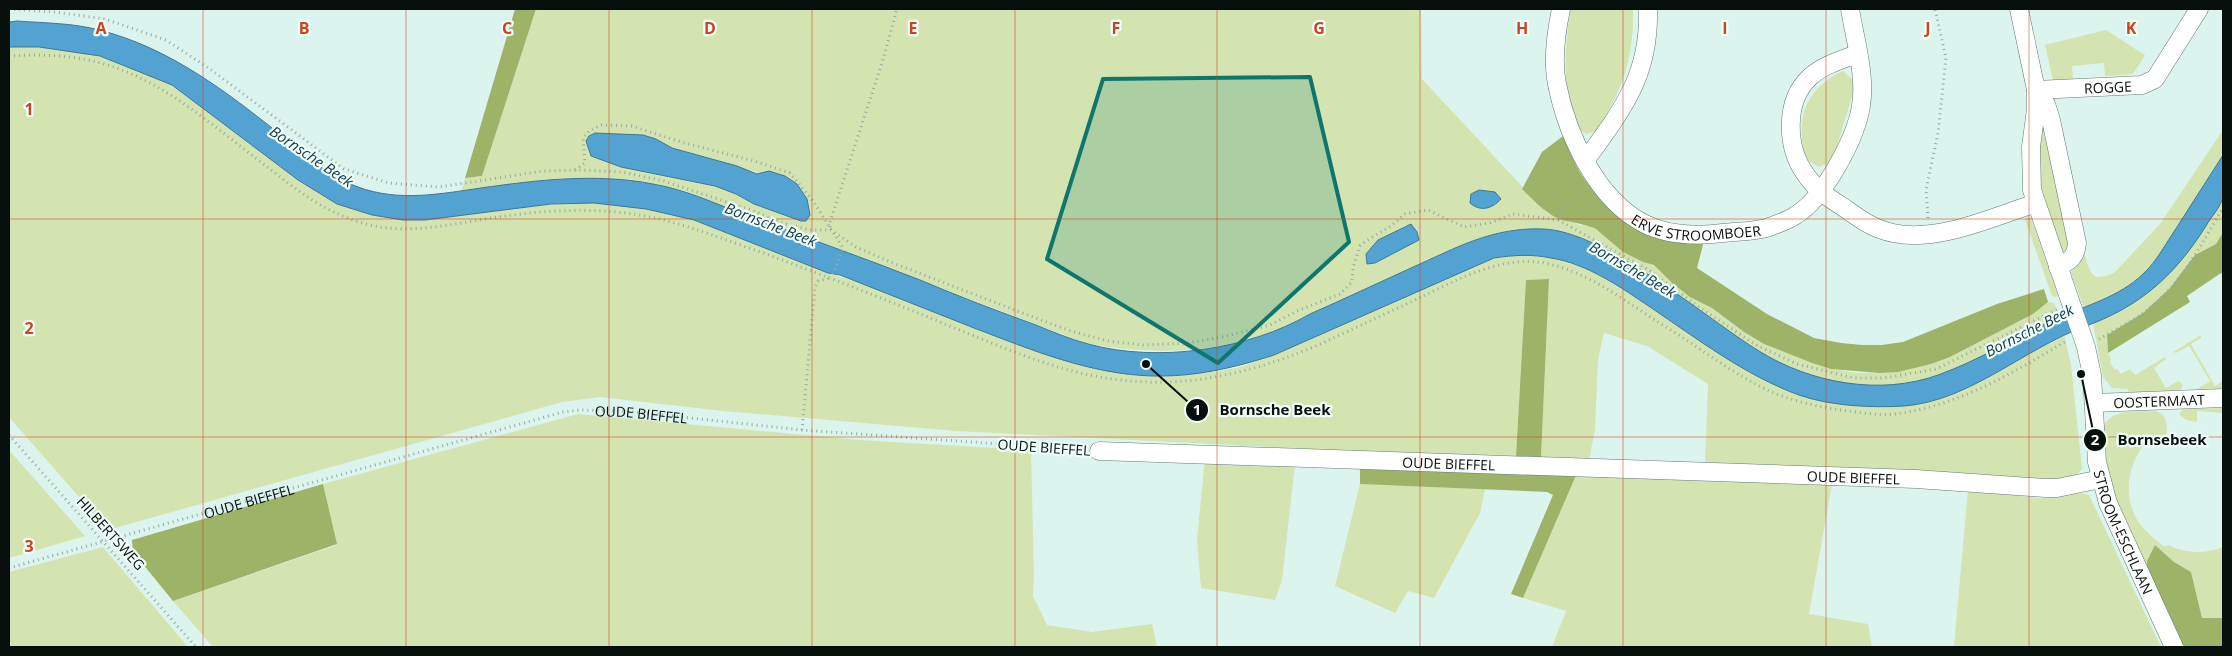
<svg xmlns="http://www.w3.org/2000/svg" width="2232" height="656" viewBox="0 0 2232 656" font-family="'Open Sans',sans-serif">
<rect width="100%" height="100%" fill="#dcf4ee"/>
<!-- green -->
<path fill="#d3e4b1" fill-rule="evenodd" d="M536,9H1421L1422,79L1547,213L1580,225L1591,226L1596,229L1643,262L1654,265L1672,283L1690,297L1712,308L1744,332L1764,344L1812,363L1831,369L1860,373L1898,372L1950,357L2033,314L2048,302L2054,303L2059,317C2019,337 1979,361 1936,376C1898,389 1844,388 1806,374C1756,356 1704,313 1659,283C1625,260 1586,232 1544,229C1494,226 1455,248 1411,268C1377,283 1343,299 1310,314C1242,353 1164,357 1088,344L682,190L613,179L559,180L461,192L465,178L482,176ZM595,133L656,139L672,148L797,184L807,199L801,221L754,204L736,194L715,186L621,167L591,156ZM1406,225L1419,240L1375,263L1378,240L1390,236Z
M1571,9H1633C1634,48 1626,83 1605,116L1607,123L1600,130L1586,134C1558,118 1565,36 1571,9Z
M2106,30L2145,55L2133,74L2105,76L2104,63L2072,66L2073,79L2053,80L2045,45Z
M9,47H39L100,56L146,73L172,85L298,180L337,204L403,220L468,215L551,204L594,203L646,209L694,220L828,273L1152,376L1212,372L1240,367L1274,355L1494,258L1520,254L1553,258L1593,271L1751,372L1799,395L1985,379L2064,334L2071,365L2082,469L2075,476L2047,482L1705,464L1708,384L1647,346L1604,333L1598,359L1595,430L1589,459L1541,457L1549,279L1526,280L1516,456L1331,450L956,431L723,411L600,397L562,402L108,530L9,417Z
M1843,71L1853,80L1854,90L1835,153L1828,163L1819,167L1806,160C1795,121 1804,89 1843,71Z
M2042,118L2071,249L2062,256L2036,175Z
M2223,130V155L2158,256L2142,275L2122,290L2084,308L2071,273L2085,254C2087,263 2088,271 2096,277L2106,276L2115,272L2160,224Z
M2223,198V232L2216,244L2195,256L2170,288L2143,313L2107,335L2108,353L2111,359L2110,363L2115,370L2117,369L2121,374L2130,369L2135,375L2165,357L2166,359L2154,368L2166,388L2179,381L2183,385L2181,390L2129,394L2128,389L2112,388L2103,377L2093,323C2162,293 2185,259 2223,198Z
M2027,216L2031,218L2058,295L2056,297L2052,296L2025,220Z
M2201,335V338L2191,344L2215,386L2223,381V391H2199V388L2210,381L2189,346L2176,353L2173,352Z
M2223,408V413L2197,411V422L2186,420L2179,414L2183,409Z
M2156,411C2167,414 2168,425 2166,435L2158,444L2150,438C2128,460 2121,495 2139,523C2146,532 2156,540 2165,547L2168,545C2186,554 2205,554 2223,547V618H2202L2191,572L2174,562L2155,545L2147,577L2108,487L2102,430C2110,407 2136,412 2156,411Z
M578,414L859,440L1031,450L1034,577L1033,596L1047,625L1092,632L1152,624L1157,647H213L173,601L337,545L323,484Z
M9,450L85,536L9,558Z
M1205,459L1295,464L1282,580L1275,600L1201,588L1197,539Z
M1577,473L1832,484L1809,614L1868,624L1872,647H1552L1566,611L1523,598Z
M1360,484L1485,489L1480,513L1434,598L1408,591L1395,613L1335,586Z
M1968,490C1992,491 2015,496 2038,498C2056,499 2071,490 2089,495L2161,647H1912L1954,646Z
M103,547L188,647H9V572Z"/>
<!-- forest -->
<path fill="#9db367" d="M515,9H536L482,176L465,178Z
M1563,136C1571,155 1580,177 1595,192C1622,218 1669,228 1704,241L1697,268L1767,314L1814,338L1841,343L1862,345H1882L1903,342L1997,304L2044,289L2048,302L2033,314L1950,357L1931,364L1898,372L1880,373L1831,369L1812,363L1764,344L1744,332L1712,308L1690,297L1672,283L1654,265L1643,262L1623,252L1596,229C1591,226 1573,222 1566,221C1547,216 1536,202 1522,189L1542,152Z
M2223,232V276L2221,273L2187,296L2190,302L2108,353L2107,335L2143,313L2170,288L2195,255L2216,244Z
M1549,279L1541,457L1516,456L1526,280Z
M1360,466L1577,473L1523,598L1511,594L1553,495L1547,492L1360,484Z
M323,484L337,544L173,601L133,552L132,540Z
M2155,545L2174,562L2191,572L2202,618H2223V647H2178L2147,577V561Z"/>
<!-- water -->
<path fill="#53a3d2" stroke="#3c7797" d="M17,21C44,23 73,23 99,30C163,46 216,84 267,124C295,146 324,175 358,187C399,202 439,194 481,188C537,180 597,173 653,184C688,190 718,205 751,217C807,238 864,258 920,280C958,296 997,311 1036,325C1053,332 1070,339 1088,344C1158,363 1248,350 1310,314C1344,299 1378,283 1411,268C1456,248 1492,227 1543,229C1605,231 1704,317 1759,351C1810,383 1880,396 1938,375C1980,360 2017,336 2058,318C2087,305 2119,297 2143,274C2157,261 2166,243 2177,227C2192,203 2208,179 2223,155C2223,166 2226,190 2222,200C2219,209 2211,217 2206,226C2175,275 2141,306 2086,326C2025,348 1970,401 1904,406C1871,408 1830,406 1799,395C1746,376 1696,338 1650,307C1620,287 1588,264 1551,258C1532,254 1514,255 1494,258L1274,355C1234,368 1194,377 1152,376C1089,374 1032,350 974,328C929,310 885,293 840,275L828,273L694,220L646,209L594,203L551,204L425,220H403L372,215L337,204L298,180L172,85L100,56L39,47H9V22Z
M595,133L643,135L656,139L672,148L737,166L757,174L769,171L785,176L797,184L807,199L810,215L806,221H801L754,204L736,194L715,186L621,167L591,156L586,141L589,136Z
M1479,190L1495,192L1501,199C1492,209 1480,212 1470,203L1471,194Z
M1411,224L1417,232L1419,240L1375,263L1367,264L1366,254L1378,240Z"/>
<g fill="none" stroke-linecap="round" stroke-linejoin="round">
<!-- minor casing -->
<g stroke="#647874" stroke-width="19">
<g id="minor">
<path id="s2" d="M1561,9C1556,33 1552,60 1557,84C1567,135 1597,200 1645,224C1669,236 1698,236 1723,233C1739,231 1758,232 1772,226C1780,223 1789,220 1796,215C1824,198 1856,138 1861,106C1866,75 1855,40 1850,9"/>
<path id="s3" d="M2019,9L2036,90V109L2031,147L2032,190L2086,347L2092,375L2097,462L2108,503L2174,647"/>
<path d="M1857,54C1841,60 1823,65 1810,77C1784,101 1786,148 1806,175C1816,190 1832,200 1846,209C1861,220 1874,229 1893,233C1937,243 1993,217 2036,203"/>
<path id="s4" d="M2036,90L2142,85L2155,79L2199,9"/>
<path d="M2037,91L2046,104L2051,120L2077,243C2076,257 2070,261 2058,267"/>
<path d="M1585,161C1622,110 1650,76 1648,9"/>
<path id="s5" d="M2094,403L2223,398"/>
<path id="s6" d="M1099,451L1916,479L2045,488H2057L2101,479"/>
</g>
</g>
<!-- path -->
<g stroke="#96a9a4" stroke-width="3" stroke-dasharray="1 4" stroke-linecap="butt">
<path d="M9,9L55,12L105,19L166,40L210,69L344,169L389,183L439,187L543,171L583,170L622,172L664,181L754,211L779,222L810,230H831L856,247L893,263L1038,319L1071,331L1108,341L1143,345L1187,343L1222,337L1270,325L1297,311L1340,294L1352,282L1353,268L1360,246L1366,241L1391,226L1405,214L1428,210L1464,227L1490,223L1513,214L1558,220L1649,270L1699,307L1756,345L1797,364L1854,378H1884L1936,369L2058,309"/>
<path d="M9,56C38,54 69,55 97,62C158,77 210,123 258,160C294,187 317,209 362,223C408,237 459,222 505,216C557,209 608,207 660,219C692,227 723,239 755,250C821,274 887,300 952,327C1007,349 1062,374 1121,380C1191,389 1263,370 1327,341C1357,327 1387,313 1417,299C1455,281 1500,255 1544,263C1587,271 1625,301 1661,324C1696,345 1729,371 1765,389C1788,400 1815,406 1840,410C1858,412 1877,416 1895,414C1959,406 2014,372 2068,340"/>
<path d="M575,170L585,163L583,138L590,130L602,125L632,126L681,142L754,161L790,173L813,201L843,248L831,278"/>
<path d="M1928,218L1926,190L1938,133L1946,58L1935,9"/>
<path d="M1558,220L1567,205L1585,192"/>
<path d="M830,227V222L882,63L897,9"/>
<path d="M2099,339C2113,331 2129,323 2142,314C2179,288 2201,245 2223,208"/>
<path d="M802,430L815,287L818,281L831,278"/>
<path d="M9,435L196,647"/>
<path id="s1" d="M9,568L563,412L581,410L626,411L802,430L1085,450"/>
</g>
<!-- minor -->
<use href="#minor" stroke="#fff" stroke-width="18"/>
</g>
<!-- marked area -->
<path fill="#0f766e" fill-opacity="0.2" stroke="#0f766e" stroke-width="4" stroke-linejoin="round" d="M1310,77L1349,242L1218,363L1047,259L1103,79Z"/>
<!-- grid -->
<path fill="none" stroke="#cc441c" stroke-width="1" stroke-opacity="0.55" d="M203,9V647M406,9V647M609,9V647M812,9V647M1015,9V647M1217,9V647M1420,9V647M1623,9V647M1826,9V647M2029,9V647M9,219H2223M9,437H2223"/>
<g text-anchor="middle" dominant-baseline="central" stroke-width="4.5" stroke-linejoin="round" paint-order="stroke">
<!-- street labels -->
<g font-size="14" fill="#070f0d" stroke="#f0fefb">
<text stroke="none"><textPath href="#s4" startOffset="72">ROGGE</textPath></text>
<text stroke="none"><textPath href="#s2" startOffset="298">ERVE STROOMBOER</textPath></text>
<text stroke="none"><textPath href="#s5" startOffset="65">OOSTERMAAT</textPath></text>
<text stroke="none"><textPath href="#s1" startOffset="654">OUDE BIEFFEL</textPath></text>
<text transform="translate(1044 447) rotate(4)">OUDE BIEFFEL</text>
<text stroke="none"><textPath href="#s6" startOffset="350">OUDE BIEFFEL</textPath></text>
<text stroke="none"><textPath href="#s6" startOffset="755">OUDE BIEFFEL</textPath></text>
<text stroke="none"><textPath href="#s1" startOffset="249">OUDE BIEFFEL</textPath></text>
<text stroke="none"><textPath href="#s3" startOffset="540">STROOM-ESCHLAAN</textPath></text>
<text transform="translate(111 533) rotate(48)">HILBERTSWEG</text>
</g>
<!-- water labels -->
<g font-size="15" font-style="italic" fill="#14374b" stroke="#f0fefb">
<text transform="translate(312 156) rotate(34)">Bornsche Beek</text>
<text transform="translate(771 224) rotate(21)">Bornsche Beek</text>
<text transform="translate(1633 269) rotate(30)">Bornsche Beek</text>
<text transform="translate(2029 330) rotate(-27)">Bornsche Beek</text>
</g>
</g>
<g font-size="16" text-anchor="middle" font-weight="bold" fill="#cc441c" stroke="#f0fefb" stroke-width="4.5" stroke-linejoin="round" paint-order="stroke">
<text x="101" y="34">A</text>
<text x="304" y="34">B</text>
<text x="507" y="34">C</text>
<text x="710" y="34">D</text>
<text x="913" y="34">E</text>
<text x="1116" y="34">F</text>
<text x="1319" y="34">G</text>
<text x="1522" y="34">H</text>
<text x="1725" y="34">I</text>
<text x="1928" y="34">J</text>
<text x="2131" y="34">K</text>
<text x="29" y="115">1</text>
<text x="29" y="334">2</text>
<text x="29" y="552">3</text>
</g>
<!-- callouts -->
<path fill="none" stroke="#070f0d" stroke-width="2" d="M1146 364L1197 410M2081 374L2095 440"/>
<g fill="#070f0d" stroke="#f0fefb" stroke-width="2">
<circle cx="1146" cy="364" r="5"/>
<circle cx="2081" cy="374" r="5"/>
<circle cx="1197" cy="410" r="12"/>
<circle cx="2095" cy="440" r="12"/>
</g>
<g font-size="15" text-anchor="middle" font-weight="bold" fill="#fff">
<text x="1197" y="415">1</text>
<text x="2095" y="445">2</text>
</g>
<g font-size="15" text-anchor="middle" font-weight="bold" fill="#070f0d" stroke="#f0fefb" stroke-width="4.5" stroke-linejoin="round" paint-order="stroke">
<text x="1275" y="415">Bornsche Beek</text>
<text x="2162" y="445">Bornsebeek</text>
</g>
<!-- border -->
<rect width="2232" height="656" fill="none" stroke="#070f0d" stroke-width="20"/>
</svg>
